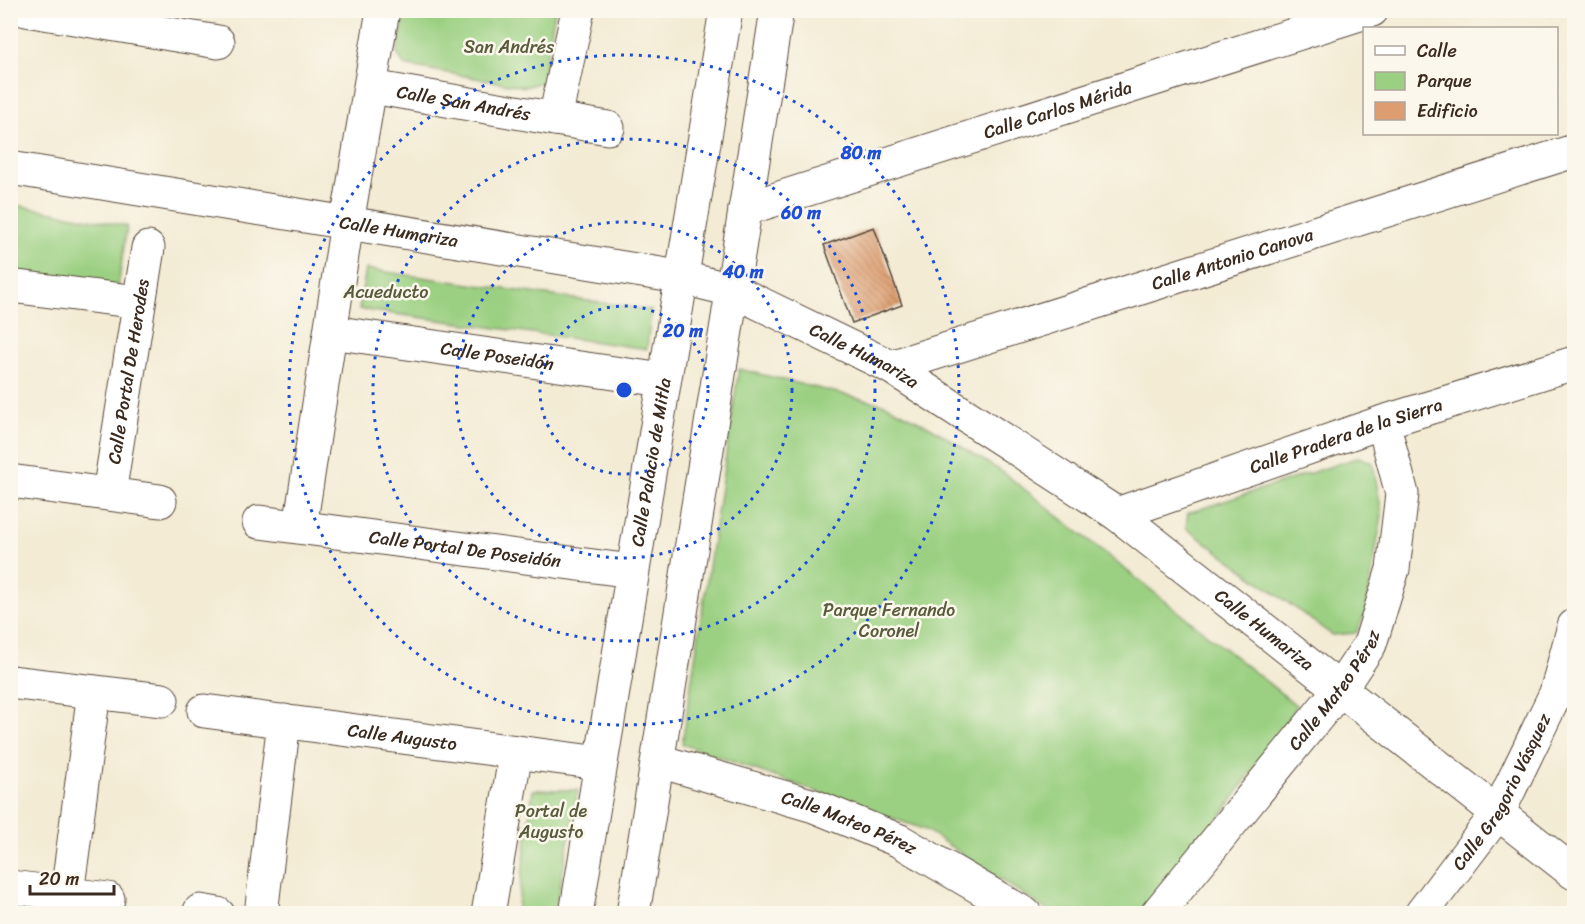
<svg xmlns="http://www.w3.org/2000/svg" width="1585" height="924" viewBox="0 0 1585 924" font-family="Sriracha,sans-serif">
<defs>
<pattern id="building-back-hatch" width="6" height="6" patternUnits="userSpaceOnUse" patternTransform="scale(1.5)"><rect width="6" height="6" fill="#dd9d70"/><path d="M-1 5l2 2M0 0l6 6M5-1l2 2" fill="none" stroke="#b4805b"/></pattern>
</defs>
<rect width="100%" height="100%" fill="#fbf7ec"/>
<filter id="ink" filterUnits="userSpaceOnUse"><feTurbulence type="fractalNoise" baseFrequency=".0167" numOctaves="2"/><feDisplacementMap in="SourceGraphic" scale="12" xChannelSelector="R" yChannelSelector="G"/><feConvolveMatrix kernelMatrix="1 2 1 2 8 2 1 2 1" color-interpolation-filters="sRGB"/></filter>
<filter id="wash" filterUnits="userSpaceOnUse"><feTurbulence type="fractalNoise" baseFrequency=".008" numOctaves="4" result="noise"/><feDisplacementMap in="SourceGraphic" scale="24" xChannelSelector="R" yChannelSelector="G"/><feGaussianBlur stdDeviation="1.35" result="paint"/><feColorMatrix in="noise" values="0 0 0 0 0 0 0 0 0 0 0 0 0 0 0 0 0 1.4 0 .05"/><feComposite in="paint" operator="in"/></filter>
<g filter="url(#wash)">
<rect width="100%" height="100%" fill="#f3ebd4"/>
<!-- green -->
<path fill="#9bd082" stroke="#6b7d50" stroke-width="1.5" d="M406,11H555L542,82L525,87L404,65L397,53Z
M11,204L127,226L118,287L11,272Z
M366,269L651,310L647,349L359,309Z
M739,369L887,405L930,427L1004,473L1297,706L1155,911L1151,913H1051L926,830L682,744Z
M1359,457L1373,463L1382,515L1365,613L1356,633L1332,635L1186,528L1188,513Z
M533,790H578L555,913H517Z"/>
<g id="blocks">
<!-- building -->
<path fill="url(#building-back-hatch)" d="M874,227L902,305L852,323L824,245Z"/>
</g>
</g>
<g filter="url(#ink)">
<use href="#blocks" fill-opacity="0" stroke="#574739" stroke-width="1.5"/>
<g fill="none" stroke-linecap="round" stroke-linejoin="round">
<!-- minor casing -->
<g stroke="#574739" stroke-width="35">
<g id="minor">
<path d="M26,10L218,42"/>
<path id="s1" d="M372,87L608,128"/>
<path d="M555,119L578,10"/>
<path id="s2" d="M10,168L679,277L732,290L891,367L1117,514L1574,873"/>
<path id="s3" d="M745,209L1372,10"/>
<path d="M10,286L139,302"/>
<path id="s4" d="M331,332L663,380"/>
<path id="s5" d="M891,367L1574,151"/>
<path d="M10,481L160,501"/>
<path id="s6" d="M109,494L148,248"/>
<path id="s7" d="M1117,514L1383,422L1574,363"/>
<path id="s8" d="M259,522L632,571"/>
<path d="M300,527L347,223L383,10"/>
<path d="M10,682L162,700"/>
<path id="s9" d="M204,711L600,763"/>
<path id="s10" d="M659,761L814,806L900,841L1025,914"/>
<path d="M10,887L108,899"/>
<path d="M67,894L94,692"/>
<path d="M200,911L218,914"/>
<path d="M261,914L284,721"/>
<path d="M488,914L516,752"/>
<path id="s11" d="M1157,914L1340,689L1370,644L1393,569L1402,494L1383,422"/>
<path id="s12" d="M1421,914L1498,813L1556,693L1574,626"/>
</g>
</g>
<!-- major casing -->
<g stroke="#574739" stroke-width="35">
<g id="major">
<path id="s13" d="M576,914L726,10"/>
<path d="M633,914L777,10"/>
</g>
</g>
<!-- minor -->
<use href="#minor" stroke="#fff" stroke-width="33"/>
<!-- major -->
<use href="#major" stroke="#fff" stroke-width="33"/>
</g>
</g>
<!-- distance rings -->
<g fill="none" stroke="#1d4ed8" stroke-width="3" stroke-dasharray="3 6">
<circle cx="624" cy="390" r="84"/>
<circle cx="624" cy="390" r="168"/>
<circle cx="624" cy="390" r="251"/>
<circle cx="624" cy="390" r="335"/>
</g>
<g text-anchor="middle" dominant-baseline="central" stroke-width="5" stroke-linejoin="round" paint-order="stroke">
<!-- park labels -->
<g font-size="18" fill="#585c3c" stroke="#fbf7ec">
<text x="509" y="47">San Andrés</text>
<text x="386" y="292">Acueducto</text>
<text x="889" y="610">Parque Fernando<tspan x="889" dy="21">Coronel</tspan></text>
<text x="551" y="811">Portal de<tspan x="551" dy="21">Augusto</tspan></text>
</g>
<!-- street labels -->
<g font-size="18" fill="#3b2a1e" stroke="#fbf7ec">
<text stroke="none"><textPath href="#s1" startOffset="93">Calle San Andrés</textPath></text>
<text stroke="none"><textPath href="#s3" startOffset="328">Calle Carlos Mérida</textPath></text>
<text stroke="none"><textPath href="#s2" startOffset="394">Calle Humariza</textPath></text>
<text stroke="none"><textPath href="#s5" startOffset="358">Calle Antonio Canova</textPath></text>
<text stroke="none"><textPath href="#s4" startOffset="168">Calle Poseidón</textPath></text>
<text stroke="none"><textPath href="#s2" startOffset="880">Calle Humariza</textPath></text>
<text stroke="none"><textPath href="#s6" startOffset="124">Calle Portal De Herodes</textPath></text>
<text stroke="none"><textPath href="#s7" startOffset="242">Calle Pradera de la Sierra</textPath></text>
<text stroke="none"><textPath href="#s13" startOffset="458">Calle Palacio de Mitla</textPath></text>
<text stroke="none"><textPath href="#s8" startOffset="208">Calle Portal De Poseidón</textPath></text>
<text stroke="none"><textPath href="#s2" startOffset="1366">Calle Humariza</textPath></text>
<text stroke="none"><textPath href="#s11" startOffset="286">Calle Mateo Pérez</textPath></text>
<text stroke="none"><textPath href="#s9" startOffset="200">Calle Augusto</textPath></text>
<text stroke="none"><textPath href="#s12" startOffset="147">Calle Gregorio Vásquez</textPath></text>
<text stroke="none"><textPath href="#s10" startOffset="200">Calle Mateo Pérez</textPath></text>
</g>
</g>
<circle cx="624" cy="390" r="9" fill="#1d4ed8" stroke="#fbf7ec" stroke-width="3"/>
<g font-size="18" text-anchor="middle" font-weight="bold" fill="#1d4ed8" stroke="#fbf7ec" stroke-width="5" stroke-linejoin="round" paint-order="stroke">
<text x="861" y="159">80 m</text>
<text x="801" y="219">60 m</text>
<text x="743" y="278">40 m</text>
<text x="683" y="337">20 m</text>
</g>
<!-- margin -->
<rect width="1585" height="924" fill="none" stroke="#fbf7ec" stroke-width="36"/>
<!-- legend -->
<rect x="1363" y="27" width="195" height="108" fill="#fbf7ec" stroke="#aea59a" stroke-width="1.5"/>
<rect x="1375" y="46" width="30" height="9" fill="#ffffff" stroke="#aea59a" stroke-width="1.5"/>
<text x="1417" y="57" font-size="18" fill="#3b2a1e">Calle</text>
<rect x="1375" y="72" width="30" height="18" fill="#9bd082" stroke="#aea59a" stroke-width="1.5"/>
<text x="1417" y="87" font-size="18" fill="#3b2a1e">Parque</text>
<rect x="1375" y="102" width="30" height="18" fill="#dd9d70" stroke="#aea59a" stroke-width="1.5"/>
<text x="1417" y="117" font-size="18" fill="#3b2a1e">Edificio</text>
<!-- scale -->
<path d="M30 885v9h84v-9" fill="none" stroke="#3b2a1e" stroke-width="3"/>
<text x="39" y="885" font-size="18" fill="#3b2a1e" stroke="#fbf7ec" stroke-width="4.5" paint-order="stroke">20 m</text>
</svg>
